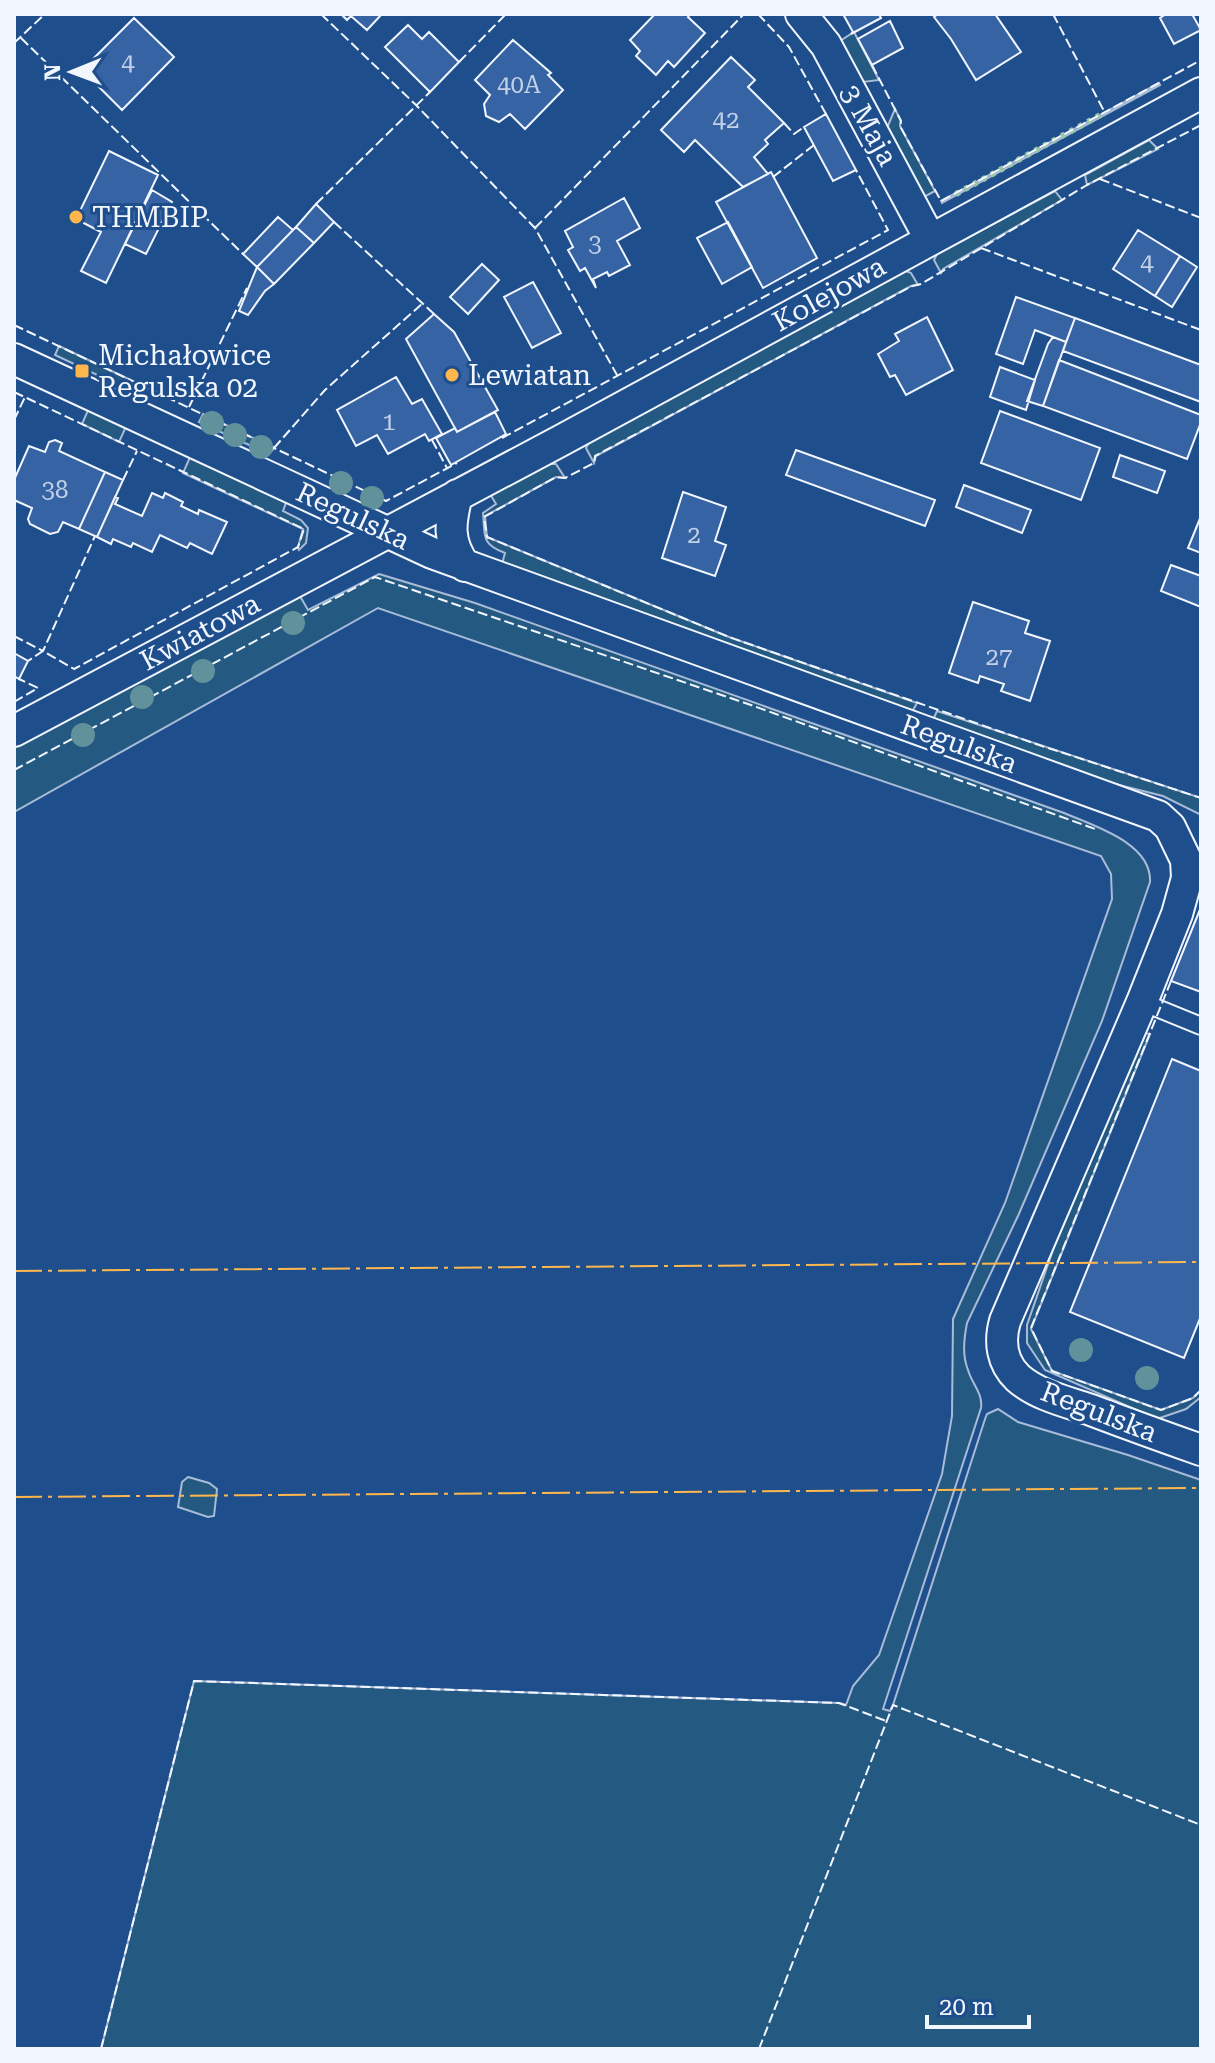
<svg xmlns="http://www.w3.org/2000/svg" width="1215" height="2063" viewBox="0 0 1215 2063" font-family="'Roboto Serif',serif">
<rect width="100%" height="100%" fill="#1f4e8c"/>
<!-- green -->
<path fill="#245a82" stroke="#a8bbd7" stroke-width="2" d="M854,32L879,80L863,82L840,41Z
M1159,83L1160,85L942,203L941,201Z
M895,109L901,121L900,126L935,191L924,197L887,128Z
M1149,140L1158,149L1087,185L1085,175Z
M1055,191L1062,200L943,269L941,273L934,260L937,254Z
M906,271L911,273L918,285L911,286L596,456L594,463L586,448L589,442Z
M59,346L135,382L131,391L55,355Z
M89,408L124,424L125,429L119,442L82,424Z
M203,414L274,448L269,454L199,422Z
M191,455L287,500L283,511L301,520L308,528L306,543L299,550L298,547L303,529L183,473Z
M548,464H556L565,478L556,477L485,516L487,537L729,637L917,703L912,712L502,564L505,553C481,544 485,536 483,513L496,504L490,494Z
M379,574L475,603L1064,813C1094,826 1152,843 1150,882L1102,1021L1018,1216L967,1323C964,1339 962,1355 968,1370C972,1384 983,1393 981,1408L883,1709L890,1711L893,1705L985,1419L987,1414L998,1409L1018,1422L1128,1455L1201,1480V2049H101L194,1681L839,1703L846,1705L853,1686L879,1655L942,1474L952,1416L953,1319L1005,1203L1112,899L1111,874L1101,856L378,608L14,812V747L300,596L308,610Z
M937,711L1201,798V815L1163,796L1103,781L933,720Z
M1144,1033L1150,1034L1031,1329L1052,1371L1161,1410L1193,1398L1201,1390V1397L1186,1409L1157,1419L1045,1370L1027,1343V1325L1054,1247Z
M188,1477L209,1483L217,1489L214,1516L208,1517L178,1507L182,1482Z"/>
<!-- building -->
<path fill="#3563a3" stroke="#f2f6ff" stroke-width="2" d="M341,14H382L367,30L351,16L347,20Z
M655,14H690L688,17L705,33L674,67L668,61L656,75L636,56L640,51L630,40Z
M843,14H879L881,18L851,34L853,32Z
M938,14H995L1021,52L976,80L951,39L934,17Z
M1166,14H1192L1201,30L1174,44L1160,18Z
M134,18L174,57L122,110L82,70Z
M890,21L903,48L872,65L858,39Z
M408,25L422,39L429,32L459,62L430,92L385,47Z
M513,40L551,73L548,75L563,90L525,129L510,114L499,122L486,116L484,104L490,95L475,80Z
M731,57L755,80L748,87L784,123L765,140L768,144L754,157L768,174L743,187L695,140L684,152L661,130Z
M826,114L856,170L833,181L804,127Z
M109,151L158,175L106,283L81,271L101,232L76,219Z
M771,172L817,258L763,288L716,202Z
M152,190L172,202L146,254L125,244Z
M624,198L640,228L617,241L630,265L609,276L607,272L593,279L596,288L585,268L580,271L568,250L573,247L565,231Z
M316,204L334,222L314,243L296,227Z
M278,217L293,230L257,267L243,254Z
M728,222L752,267L722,284L697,238Z
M296,227L314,243L274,284L257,267Z
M1138,230L1180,256L1155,296L1113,269Z
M1180,256L1197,267L1172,307L1155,296Z
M482,264L499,280L468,314L450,297Z
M257,267L274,284L265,291L248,315L239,311Z
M533,282L561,333L532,348L504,297Z
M1016,297L1075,318L1066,342L1035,330L1023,364L996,354Z
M434,314L454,332L498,410L457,432L406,339Z
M927,317L953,370L906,395L895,375L890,377L878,354L899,341L895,334Z
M1075,318L1201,365V402L1063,351Z
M1053,337L1066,342L1043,406L1027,401L1048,344Z
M1059,360L1201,415V422L1187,459L1043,406Z
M1000,367L1035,380L1026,410L990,397Z
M396,377L412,404L422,399L442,434L429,441L425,434L388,454L377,435L356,446L337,410Z
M1000,411L1100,448L1081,500L981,463Z
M495,412L506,434L451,465L436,438L455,428L457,432Z
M55,440L62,443L59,451L105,472L79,529L63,522L58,532L50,534L30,524L28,519L32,508L14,500V480L29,446L45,452L49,442Z
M796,450L935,500L925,526L786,475Z
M1120,455L1165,471L1157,493L1113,477Z
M105,472L123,480L97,537L79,529Z
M964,485L1031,510L1022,533L956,507Z
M683,492L726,507L715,541L726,545L715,576L662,558Z
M152,493L163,498L165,493L183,502L181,506L198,514L199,510L227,522L212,554L190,543L187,548L160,535L152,552L133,543L131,547L113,539L111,544L97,537L115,497L118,498L115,504L142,516Z
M1201,516V553L1188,548Z
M1171,565L1201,576V607L1161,591Z
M973,602L1029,621L1025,633L1050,641L1030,701L1001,691L1004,684L980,676L978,683L949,673Z
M14,653L28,661L19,679L14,676Z
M1201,907V992L1171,981Z
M1172,1059L1201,1071V1316L1184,1358L1070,1312Z"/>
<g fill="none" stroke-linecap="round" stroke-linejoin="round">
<!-- service casing -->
<g stroke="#f2f6ff" stroke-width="20">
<path id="service" d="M1142,1002L1201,1026"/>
</g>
<!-- minor casing -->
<g stroke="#f2f6ff" stroke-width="34">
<path id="minor" d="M801,14L826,45L930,239
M14,359L432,553L1158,816L1170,827L1186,860L1187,878L1177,914L1142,1002L1005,1321C999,1342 1002,1363 1018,1378C1037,1395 1067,1402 1091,1410C1128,1424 1164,1437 1201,1450
M457,495C450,523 447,541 465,566
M14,731L562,440L1201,93"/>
</g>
<!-- service -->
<use href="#service" stroke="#1f4e8c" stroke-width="16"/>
<!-- minor -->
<use href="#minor" stroke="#1f4e8c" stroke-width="30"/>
<!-- hedge -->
<path stroke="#97c8a6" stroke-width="6" stroke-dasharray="4 6" stroke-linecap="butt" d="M956,194L1104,113"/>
<!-- fence -->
<path stroke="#f2f6ff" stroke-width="2" stroke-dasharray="10 4" stroke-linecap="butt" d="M321,14L416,105L535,228L617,375
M758,14L789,47L826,114
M1053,14L1104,111
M21,38L243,254
M14,43L45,14
M459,62L506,14
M872,65L901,121L900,126L941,201L1201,60
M784,123L794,134L804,127
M1201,125L1087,185L921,284L912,286L595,456L594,463L565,478L556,477L484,517L487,537L729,637L1039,745L1201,798
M773,177L814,145
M1100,179L1201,218
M316,204L430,92
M334,222L434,314
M535,228L744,14
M981,248L1201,330
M14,325L386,501L457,463
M14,392L304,529L298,547L74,669L43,651L28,661
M189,407L247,288
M14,420L25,397
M502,438L888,230L856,170
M432,440L447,468
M274,448L325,390L423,303
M123,480L137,451
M14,636L43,651L95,536
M14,702L38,688L19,679
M14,770L375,577L748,704L1098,830
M1171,981L1031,1328L1052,1371L1161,1410L1193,1398L1201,1390
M101,2049L194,1681L839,1703L886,1721
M759,2049L893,1705L1201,1825"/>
<!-- power -->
<path stroke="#ffb74d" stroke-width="2" stroke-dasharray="28 6 4 6" stroke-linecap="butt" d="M14,1271L1201,1262
M14,1497L1201,1488"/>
</g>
<!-- trees -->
<g fill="#61919a">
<circle cx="212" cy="423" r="12"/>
<circle cx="235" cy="435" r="12"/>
<circle cx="261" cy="447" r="12"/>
<circle cx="341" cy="483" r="12"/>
<circle cx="372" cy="498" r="12"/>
<circle cx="293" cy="623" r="12"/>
<circle cx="203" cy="671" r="12"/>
<circle cx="142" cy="697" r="12"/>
<circle cx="83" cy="735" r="12"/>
<circle cx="1081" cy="1350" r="12"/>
<circle cx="1147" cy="1378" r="12"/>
</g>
<!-- markers -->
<g fill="#ffb74d" stroke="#1f4e8c" stroke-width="3">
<circle cx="76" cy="217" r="8"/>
<rect x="74" y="363" width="16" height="16" rx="4"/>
<circle cx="452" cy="375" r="8"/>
</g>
<g text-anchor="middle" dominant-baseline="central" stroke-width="6" stroke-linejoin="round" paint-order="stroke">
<!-- number labels -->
<g font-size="24" fill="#c3d1e8">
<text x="128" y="63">4</text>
<text x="519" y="85">40A</text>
<text x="726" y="120">42</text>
<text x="595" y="244">3</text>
<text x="1147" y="263">4</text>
<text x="389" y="422">1</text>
<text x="55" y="490">38</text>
<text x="694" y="535">2</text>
<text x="999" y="657">27</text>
</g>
<!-- street labels -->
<g font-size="28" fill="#f2f6ff" stroke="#1f4e8c">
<text transform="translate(869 125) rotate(61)">3 Maja</text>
<text transform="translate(829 294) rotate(-29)">Kolejowa</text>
<text transform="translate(353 516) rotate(25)">Regulska</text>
<text transform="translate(200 632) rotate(-28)">Kwiatowa</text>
<text transform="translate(959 744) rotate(20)">Regulska</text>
<text transform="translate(1099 1412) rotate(21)">Regulska</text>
</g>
<!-- poi labels -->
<g font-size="28" fill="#f2f6ff" stroke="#1f4e8c" text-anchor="start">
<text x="92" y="217">THMBIP</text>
<text x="98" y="355">Michałowice<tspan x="98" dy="32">Regulska 02</tspan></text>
<text x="468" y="375">Lewiatan</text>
</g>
</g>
<!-- border -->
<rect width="1215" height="2063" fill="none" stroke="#f2f6ff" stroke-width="32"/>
<!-- north arrow -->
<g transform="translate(72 72) rotate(269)" stroke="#1f4e8c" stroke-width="6" paint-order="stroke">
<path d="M0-6L14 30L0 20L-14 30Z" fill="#f2f6ff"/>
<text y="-12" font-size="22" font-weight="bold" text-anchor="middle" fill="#f2f6ff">N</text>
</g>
<!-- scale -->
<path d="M927 2015v12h102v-12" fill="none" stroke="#f2f6ff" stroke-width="4"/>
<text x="939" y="2015" font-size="24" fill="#f2f6ff" stroke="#1f4e8c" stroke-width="6" paint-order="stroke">20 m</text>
</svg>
